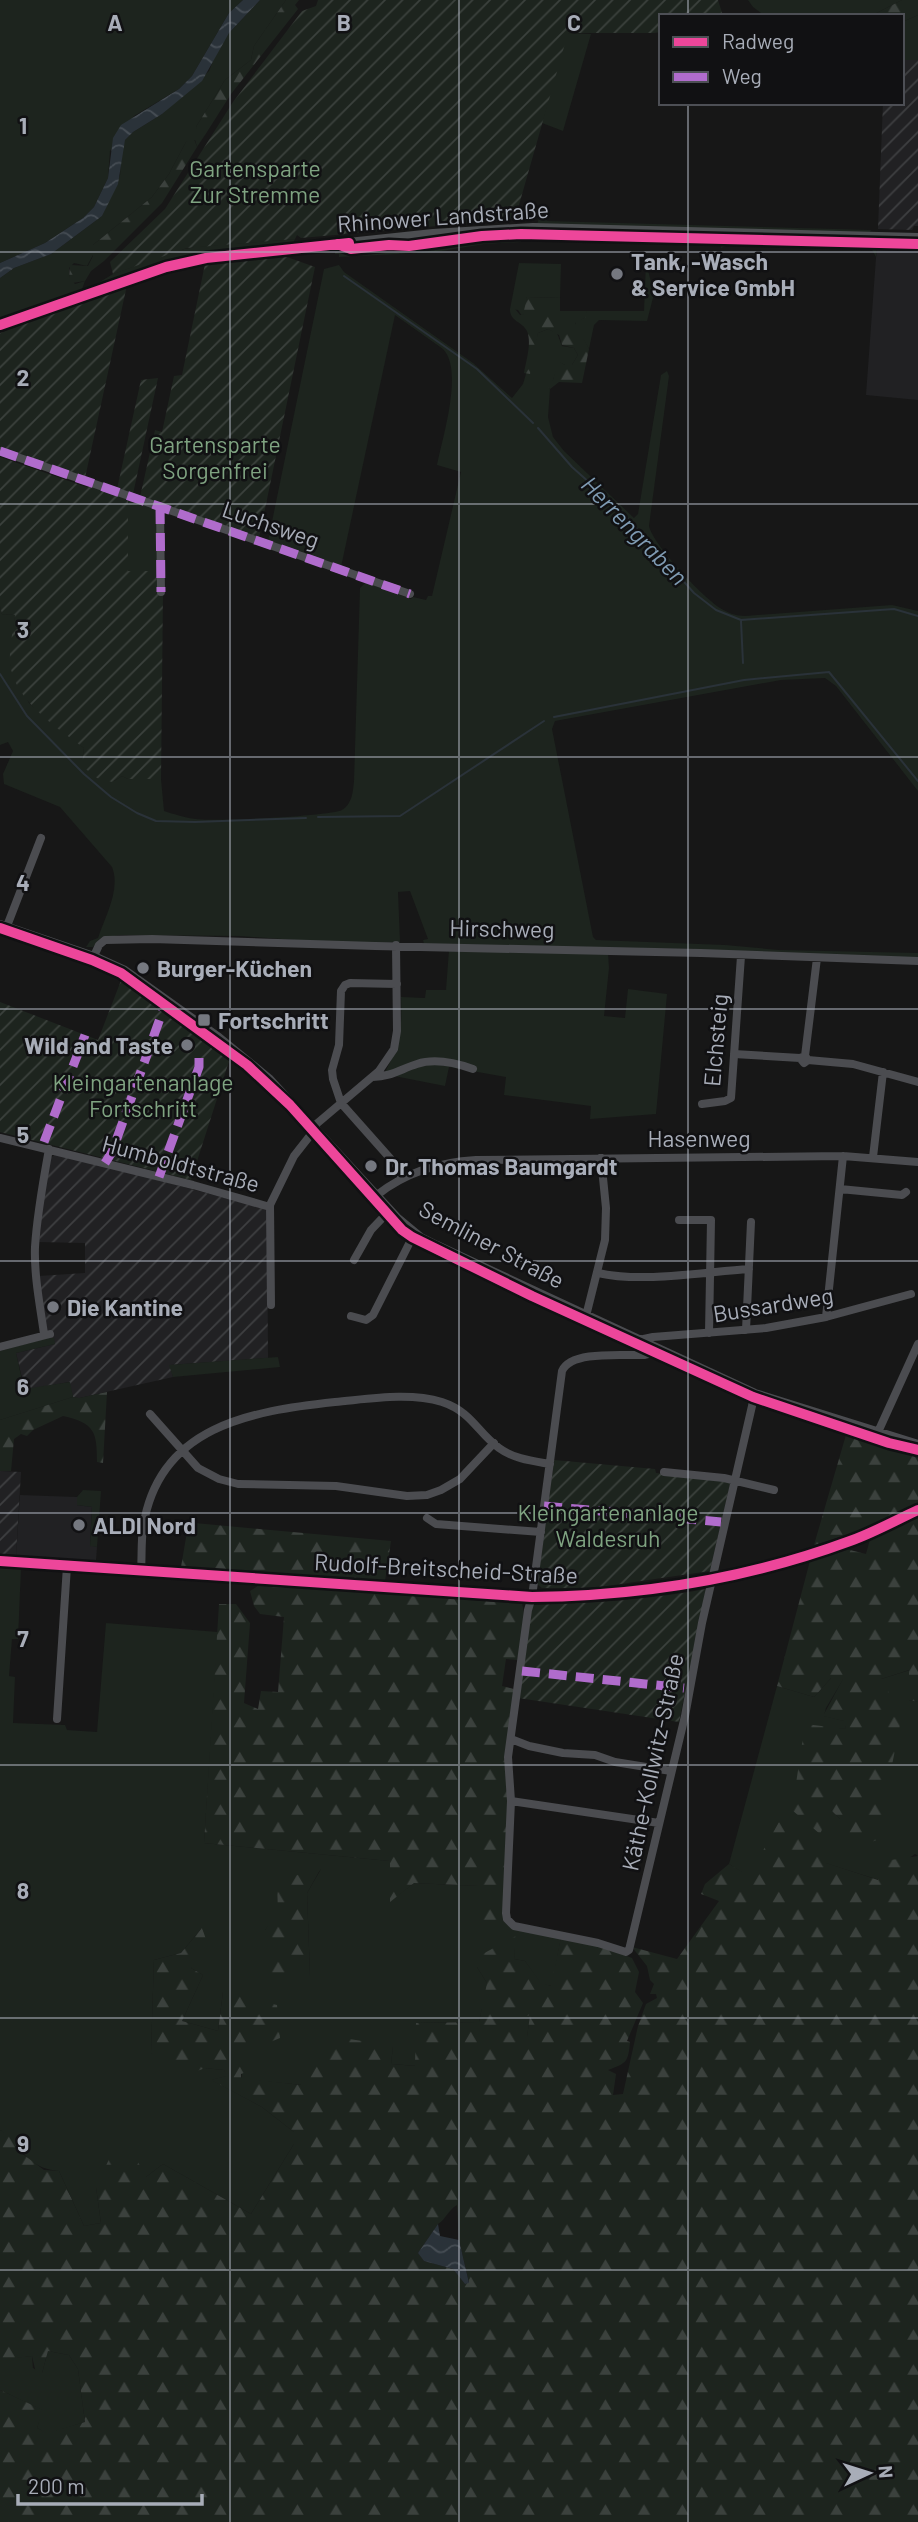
<svg xmlns="http://www.w3.org/2000/svg" width="918" height="2522" viewBox="0 0 918 2522" font-family="Barlow,sans-serif">
<defs>
<pattern id="industrial-furrows" width="10" height="10" patternUnits="userSpaceOnUse" patternTransform="scale(1.75)"><rect width="10" height="10" fill="#212123"/><path d="M-1 1l2-2M0 10L10 0M9 11l2-2" fill="none" stroke="#3e3f41"/></pattern>
<pattern id="forest-firs" width="22" height="20" patternUnits="userSpaceOnUse" patternTransform="scale(1.75)"><rect width="22" height="20" fill="#1d241e"/><path d="M5 1l3.5 6h-7zM16 11l3.5 6h-7z" fill="#3b413d"/></pattern>
<pattern id="garden-furrows" width="10" height="10" patternUnits="userSpaceOnUse" patternTransform="scale(1.75)"><rect width="10" height="10" fill="#1d241e"/><path d="M-1 1l2-2M0 10L10 0M9 11l2-2" fill="none" stroke="#3b413d"/></pattern>
<pattern id="water-waves" width="16" height="10" patternUnits="userSpaceOnUse" patternTransform="scale(1.75)"><rect width="16" height="10" fill="#2a3239"/><path d="M0 5q4-4 8 0t8 0" fill="none" stroke="#464d54"/></pattern>
</defs>
<rect width="100%" height="100%" fill="#171717"/>
<!-- built -->
<path fill="#212123" d="M877,244L918,246V400L866,395Z
M20,1495L77,1497V1505L92,1507L90,1545L97,1547L96,1561L16,1556Z"/>
<!-- industrial -->
<path fill="url(#industrial-furrows)" d="M902,60H918V226H914L912,230L878,229L883,103H902Z
M57,1153L265,1209L267,1211L268,1358L170,1365L173,1377L79,1398L73,1397L69,1382L25,1390L16,1353L55,1344L48,1338L39,1276L85,1273V1243L39,1242L41,1213L51,1158Z
M0,1471L21,1472L16,1556L0,1555Z"/>
<!-- grass -->
<path fill="#1d241e" fill-rule="evenodd" d="M0,0H243L229,13L192,76L179,89L134,116L110,151L108,178L94,207L83,218L45,243L0,263Z
M260,0H286L254,46L251,60L225,80L196,127L201,135H205L197,147L195,140L186,142L169,174L152,197L93,245V255L87,266L74,263L69,268V277L75,284L85,281L81,292L20,315L0,319V278L14,268L51,254L102,216L120,175L122,150L125,140L133,132L162,114L209,71L218,48L229,33Z
M748,0H902L871,16H765L753,7Z
M918,15V60H902V22Z
M567,33L591,34L563,131L542,123Z
M541,210L543,219L548,221L871,230L869,234L537,225Z
M521,234V242L484,244L436,252L339,257V254H335V250L434,244L481,236Z
M295,239L292,245C258,248 223,250 189,257C155,263 122,276 90,288L113,274L175,251L194,247Z
M721,240L877,244L876,257L871,248L729,245L721,248Z
M646,262L654,294L647,321L599,320L594,325L589,349L575,326L576,321L584,318L587,311H644Z
M519,263L561,264L560,298L527,297L526,311L522,316L518,310L510,309Z
M339,265L344,272L473,363L512,398L523,384L538,333L548,329L557,333L562,346L574,348L578,355L572,365H565L559,362L553,380L548,387L550,389L548,417L553,437L564,451L634,518L638,514L661,375L667,371L669,376L649,526C653,545 703,597 720,608C728,613 736,616 745,616L892,605L918,611V791L836,686L825,678L781,680L555,721L552,729L593,937L596,940L725,945L779,950L918,953V958L742,953L696,949L424,944L423,940L428,939L410,891L398,892L400,942L353,944L240,936L120,935L101,938L93,947H86L90,941L98,938C105,917 121,889 112,867L60,807L4,784L3,774L13,751L8,742L0,745V606L2,614L15,615L10,664L29,703L84,748L83,758L114,781L122,776L128,779H161L164,811C174,814 185,818 196,819C211,822 332,816 342,810C352,804 353,792 354,781L360,588L366,582L411,599L413,597L426,600L428,596H432L461,472L437,465C442,439 464,370 443,349L395,315L341,567L268,541L324,269Z
M128,498L157,507L159,571L128,572Z
M449,950L608,953L609,968L604,1016L625,1018L628,989L667,994L656,1114L590,1119L591,1106L504,1095L506,1077L449,1067L445,1086L384,1074C401,1043 402,1032 401,997L425,998L426,990H446Z
M48,1338H54L55,1344L16,1353L24,1389L70,1382L73,1397L0,1420V1351Z
M278,1357L280,1367L173,1377L169,1365Z
M83,1490L101,1491L97,1547L90,1546L92,1507L77,1505V1497Z
M0,1567L21,1568L18,1639H12L9,1676L15,1677L13,1723L65,1725L67,1730L97,1732L106,1623L218,1632L204,1843L390,1861V1901L414,1883L480,1886L506,1923L561,1937L552,1986L541,1984L525,1961L514,1959L515,1937L477,1967L487,1983L530,2015L527,2038L482,2009L479,2022L417,2023L416,2066L391,2064L393,2046L302,2085L241,2079L245,2052L223,1992L218,2031L182,2021L203,1975L191,1968L201,1929L181,1953L154,1960L151,2053L205,2068L224,2070L227,2076L212,2080L262,2107L294,2132V2144L251,2214L163,2164L146,2177L96,2187L101,2223L84,2226L59,2171C25,2168 23,2146 0,2130ZM321,1869L307,1893L310,1977L265,1930Z
M910,1670L909,1700L918,1702V1856L915,1854L879,1880L825,1863L749,1877L729,1864L777,1686L814,1697L831,1678H844L826,1708L824,1716L845,1721L846,1729L829,1728L831,1810L840,1819L881,1679Z
M48,2351L69,2355L78,2369L85,2422L47,2434L37,2428L42,2410L0,2390V2359L32,2356L33,2368L42,2373Z"/>
<!-- forest -->
<path fill="url(#forest-firs)" fill-rule="evenodd" d="M286,0H299L295,5L298,9L231,94L205,135H198L196,127L225,80L251,60L254,46Z
M902,0H918V15L902,22V16H871Z
M191,139H194L197,147L162,203L104,261L91,271L85,281L72,283L69,279L70,265L88,266L93,256V245L152,197L169,174L186,142Z
M527,297L560,298V311H587L586,317L575,323L589,349L582,383L559,382L550,389L548,387V383L553,380L558,361L565,365H572L578,355L574,348L562,345L559,335L548,329L538,333L530,374L524,373C526,361 532,343 527,331C522,321 510,322 510,309H515L520,315H523Z
M107,1392L103,1463L97,1462C97,1432 95,1423 63,1416L33,1430L27,1436L21,1434L14,1439L11,1471H0V1420L73,1397L79,1398Z
M848,1428L918,1448V1505L850,1534L814,1545Z
M918,1515V1702L909,1700V1670L881,1679L902,1715L877,1840L858,1847H846L840,1819L831,1810L820,1834L792,1810L805,1724L846,1729L844,1721L823,1716L843,1679L831,1678L814,1697L777,1686L811,1557L842,1548L866,1554L871,1536Z
M194,1523L391,1541L385,1581L181,1567L188,1526Z
M261,1584L522,1604C527,1619 521,1644 517,1660L506,1659L502,1686L514,1689L503,1917L505,1925L478,1943L479,1886L414,1883L390,1902V1861L204,1843L219,1604H236L250,1623L244,1703L258,1709L261,1691L278,1692L284,1617L260,1614L254,1606L250,1591Z
M779,1822L828,1841L826,1863L878,1880L884,1861L918,1856V2522H0V2390L43,2410L37,2428L47,2433L85,2422L78,2369L69,2355L48,2351L42,2373L37,2377L32,2356L0,2360V2130L5,2133L15,2129L26,2142L20,2152L44,2170L59,2171L84,2226L101,2223L96,2187L111,2155L132,2151L146,2177L163,2164L251,2214L294,2144V2132L262,2107L211,2080L226,2076L224,2070L205,2068L187,2075L151,2053L154,1960L181,1953L202,1928L208,1945L191,1968L203,1975L182,2021L218,2031L223,1992L277,2005L280,2038L246,2052L252,2070L241,2074V2078L301,2085L331,2036L393,2046L391,2064L415,2066L416,2023L479,2022L482,2008L527,2037L530,2015L513,2020L485,1993L487,1983L477,1967V1957L516,1936L514,1959L525,1961L541,1983L551,1986L561,1937L600,1946L632,1958L639,1972L635,1992L643,2003L627,2041L630,2042C628,2062 627,2063 608,2070L616,2074L613,2095L623,2094L638,2026L646,2004L657,1998L656,1994H650L654,1984L650,1980L647,1966L632,1947L677,1959L719,1901L701,1894L705,1884L729,1864L749,1876ZM457,2205L459,2240L469,2282L465,2284L453,2269L424,2261L418,2253L438,2224C446,2219 448,2210 457,2205Z
M321,1868L307,1893L310,1977L269,1973L265,1930L278,1913L277,1881Z"/>
<!-- garden -->
<path fill="url(#garden-furrows)" d="M318,0H718L723,16H661V32L654,33H568L515,219L301,238L297,235L295,239L187,248L113,274L110,262L165,209L233,102L302,11L316,6Z
M284,256L315,267L259,538L140,497L155,430L162,432L174,376L182,375L205,264Z
M127,285L85,478L0,449V333Z
M158,378L133,494L117,489L141,380Z
M0,457L86,487L91,486L128,498V571H159L163,592L161,779H128L122,776L112,782L97,778L82,766L84,748C56,727 15,701 10,664C9,649 13,630 15,615L2,614L0,606Z
M122,978L231,1055L191,1180L0,1132V1002L98,1040Z
M554,1460L655,1469L656,1473L731,1480L710,1571L593,1588H542L537,1584Z
M706,1589L679,1722L518,1698L531,1610L534,1605C592,1603 649,1600 706,1589Z"/>
<!-- water -->
<path fill="url(#water-waves)" d="M243,0H260L229,33L202,81L162,114L133,132L125,140L118,184L102,216L51,254L14,268L0,278V263L45,243L83,218L94,207L108,178L113,138L121,125L179,89L192,76L229,13Z
M438,2224L440,2236L459,2240L469,2283L465,2284L453,2269L424,2261L418,2253Z"/>
<g fill="none" stroke-linecap="round" stroke-linejoin="round">
<!-- stream -->
<path stroke="#2a3239" stroke-width="2" d="M344,276L477,369L533,423
M538,428L572,467L619,509L694,593L716,610L741,620L894,609L918,616
M741,621L743,663
M0,674L27,716L84,774L111,797L137,813L156,821L195,822L306,818
M554,717L744,680L829,672L918,781
M318,817L400,816L544,721"/>
<!-- minor -->
<path stroke="#4b4c50" stroke-width="8" d="M0,451L410,594
M160,506L161,592
M0,924L94,956L125,970L219,1037L269,1078L397,1217L421,1237L437,1245L755,1393L918,1444
M7,926L41,838
M94,956L99,945L105,940L152,939L375,946L701,953L918,961
M397,984L350,983L345,985L341,991L339,1045L332,1070L333,1079L341,1103L396,1165L402,1178
M734,1054L800,1058
M805,1056L817,958
M808,1060L805,1056L800,1058L804,1063L808,1060L853,1064L918,1082
M373,1077C390,1077 401,1069 417,1064C435,1058 456,1063 473,1069
M702,1104L725,1101L731,1098L741,956
M314,1126L379,1071L394,1049L397,1031L396,945
M0,1138L193,1185L270,1207
M873,1157L883,1072
M840,1189L902,1195L906,1192
M377,1195C406,1172 440,1162 476,1160L843,1156L918,1162
M679,1220H711L709,1333
M354,1260L371,1230L390,1210
M598,1273C641,1283 704,1272 749,1269
M271,1305L270,1205L294,1156L316,1128
M351,1316L366,1320L373,1315L415,1232
M586,1316L605,1240L606,1208L601,1158
M826,1317L843,1156
M746,1330L751,1222
M44,1334C40,1305 34,1276 35,1247C37,1214 43,1182 49,1149
M639,1340L653,1337L766,1328L826,1317L911,1294
M0,1347L50,1334
M651,1347L648,1354L644,1355C624,1356 571,1350 562,1371L532,1597L528,1610L508,1757L511,1801L506,1913L507,1919L514,1926L598,1943L626,1952L629,1950L685,1716L702,1623L755,1393
M150,1414L198,1468L219,1479L238,1484L336,1486L407,1496L427,1495L441,1490L460,1479L494,1443
M878,1432L918,1344
M664,1472L724,1478L774,1490
M427,1518L436,1524L541,1532
M0,1561L532,1597C642,1596 747,1579 850,1541C873,1533 896,1520 918,1510
M141,1571C142,1556 141,1542 143,1528C158,1426 251,1411 335,1402C369,1399 409,1392 442,1402C472,1412 477,1432 499,1448C514,1459 533,1461 550,1464
M57,1719L67,1566
M511,1739L529,1746L563,1753L595,1755L615,1762L671,1771
M511,1801L659,1823"/>
<!-- major -->
<path stroke="#4d4f52" stroke-width="10" d="M0,325L147,272L206,258L433,234L533,228L918,238"/>
<!-- quiet -->
<path stroke="#b06ccc" stroke-width="9" stroke-dasharray="18 9" stroke-linecap="butt" d="M0,451L410,594
M160,506L161,592
M44,1142L85,1035
M105,1163L112,1152L167,999
M159,1177L199,1067V1055
M544,1506L721,1522
M522,1671L684,1688"/>
<!-- cycleway casing -->
<g stroke="#111113" stroke-width="15">
<path id="cycleway" d="M337,244L351,249L389,245L409,246L482,236L521,234L918,244
M0,325L166,267L206,258L349,243
M0,928L92,960L121,973L247,1065L290,1105L402,1230L412,1237L532,1296L753,1397L889,1443L918,1450
M0,1561L532,1597C642,1596 747,1579 850,1541C873,1533 896,1520 918,1510"/>
</g>
<!-- cycleway -->
<use href="#cycleway" stroke="#ed469a" stroke-width="10"/>
</g>
<!-- grid -->
<path fill="none" stroke="#a8adb8" stroke-width="2" stroke-opacity="0.55" d="M230,0V2522M459,0V2522M688,0V16M688,103V2522M0,252H918M0,504H918M0,757H918M0,1009H918M0,1261H918M0,1513H918M0,1765H918M0,2018H918M0,2270H918"/>
<!-- markers -->
<g fill="#757880" stroke="#111113" stroke-width="2.5">
<circle cx="617" cy="274" r="7"/>
<circle cx="143" cy="968" r="7"/>
<rect x="197" y="1013" width="14" height="14" rx="3.5"/>
<circle cx="187" cy="1045" r="7"/>
<circle cx="371" cy="1166" r="7"/>
<circle cx="53" cy="1307" r="7"/>
<circle cx="79" cy="1525" r="7"/>
</g>
<g text-anchor="middle" dominant-baseline="central" stroke-width="5" stroke-linejoin="round" paint-order="stroke">
<!-- park labels -->
<g font-size="23" fill="#7fa381" stroke="#111113">
<text x="255" y="168">Gartensparte<tspan x="255" dy="26">Zur Stremme</tspan></text>
<text x="215" y="444">Gartensparte<tspan x="215" dy="26">Sorgenfrei</tspan></text>
<text x="143" y="1082">Kleingartenanlage<tspan x="143" dy="26">Fortschritt</tspan></text>
<text x="608" y="1512">Kleingartenanlage<tspan x="608" dy="26">Waldesruh</tspan></text>
</g>
<!-- street labels -->
<g font-size="23" fill="#a8adb8" stroke="#111113">
<text transform="translate(443 216) rotate(-4)">Rhinower Landstraße</text>
<text transform="translate(271 524) rotate(19)">Luchsweg</text>
<text transform="translate(502 928) rotate(1)">Hirschweg</text>
<text transform="translate(715 1040) rotate(-85)">Elchsteig</text>
<text x="699" y="1138">Hasenweg</text>
<text transform="translate(181 1163) rotate(15)">Humboldtstraße</text>
<text transform="translate(492 1244) rotate(28)">Semliner Straße</text>
<text transform="translate(773 1304) rotate(-9)">Bussardweg</text>
<text transform="translate(446 1568) rotate(3)">Rudolf-Breitscheid-Straße</text>
<text transform="translate(652 1762) rotate(-78)">Käthe-Kollwitz-Straße</text>
</g>
<!-- poi labels -->
<g font-size="23" font-weight="bold" fill="#a8adb8" stroke="#111113" text-anchor="start">
<text x="631" y="261">Tank, -Wasch<tspan x="631" dy="26">&amp; Service GmbH</tspan></text>
<text x="157" y="968">Burger-Küchen</text>
<text x="218" y="1020">Fortschritt</text>
<text x="173" y="1045" text-anchor="end">Wild and Taste</text>
<text x="385" y="1166">Dr. Thomas Baumgardt</text>
<text x="67" y="1307">Die Kantine</text>
<text x="93" y="1525">ALDI Nord</text>
</g>
<!-- water labels -->
<g font-size="24" font-style="italic" fill="#7f9bb3" stroke="#111113">
<text transform="translate(635 530) rotate(46)">Herrengraben</text>
</g>
</g>
<g font-size="23" text-anchor="middle" font-weight="bold" fill="#a8adb8" stroke="#111113" stroke-width="5" stroke-linejoin="round" paint-order="stroke">
<text x="115" y="31">A</text>
<text x="344" y="31">B</text>
<text x="574" y="31">C</text>
<text x="23" y="134">1</text>
<text x="23" y="386">2</text>
<text x="23" y="638">3</text>
<text x="23" y="891">4</text>
<text x="23" y="1143">5</text>
<text x="23" y="1395">6</text>
<text x="23" y="1647">7</text>
<text x="23" y="1899">8</text>
<text x="23" y="2152">9</text>
</g>
<!-- legend -->
<rect x="659" y="14" width="245" height="91" fill="#111113" stroke="#4d4f55" stroke-width="2"/>
<rect x="673" y="37" width="35" height="10" fill="#ed469a" stroke="#4d4f55" stroke-width="2"/>
<text x="722" y="49" font-size="21" fill="#a8adb8">Radweg</text>
<rect x="673" y="72" width="35" height="10" fill="#b06ccc" stroke="#4d4f55" stroke-width="2"/>
<text x="722" y="84" font-size="21" fill="#a8adb8">Weg</text>
<!-- north arrow -->
<g transform="translate(869 2473) rotate(86)" stroke="#111113" stroke-width="5" paint-order="stroke">
<path d="M0-5L12 26L0 18L-12 26Z" fill="#a8adb8"/>
<text y="-10" font-size="19" font-weight="bold" text-anchor="middle" fill="#a8adb8">N</text>
</g>
<!-- scale -->
<path d="M18 2494v10h184v-10" fill="none" stroke="#a8adb8" stroke-width="3.5"/>
<text x="28" y="2494" font-size="21" fill="#a8adb8" stroke="#111113" stroke-width="5" paint-order="stroke">200 m</text>
</svg>
